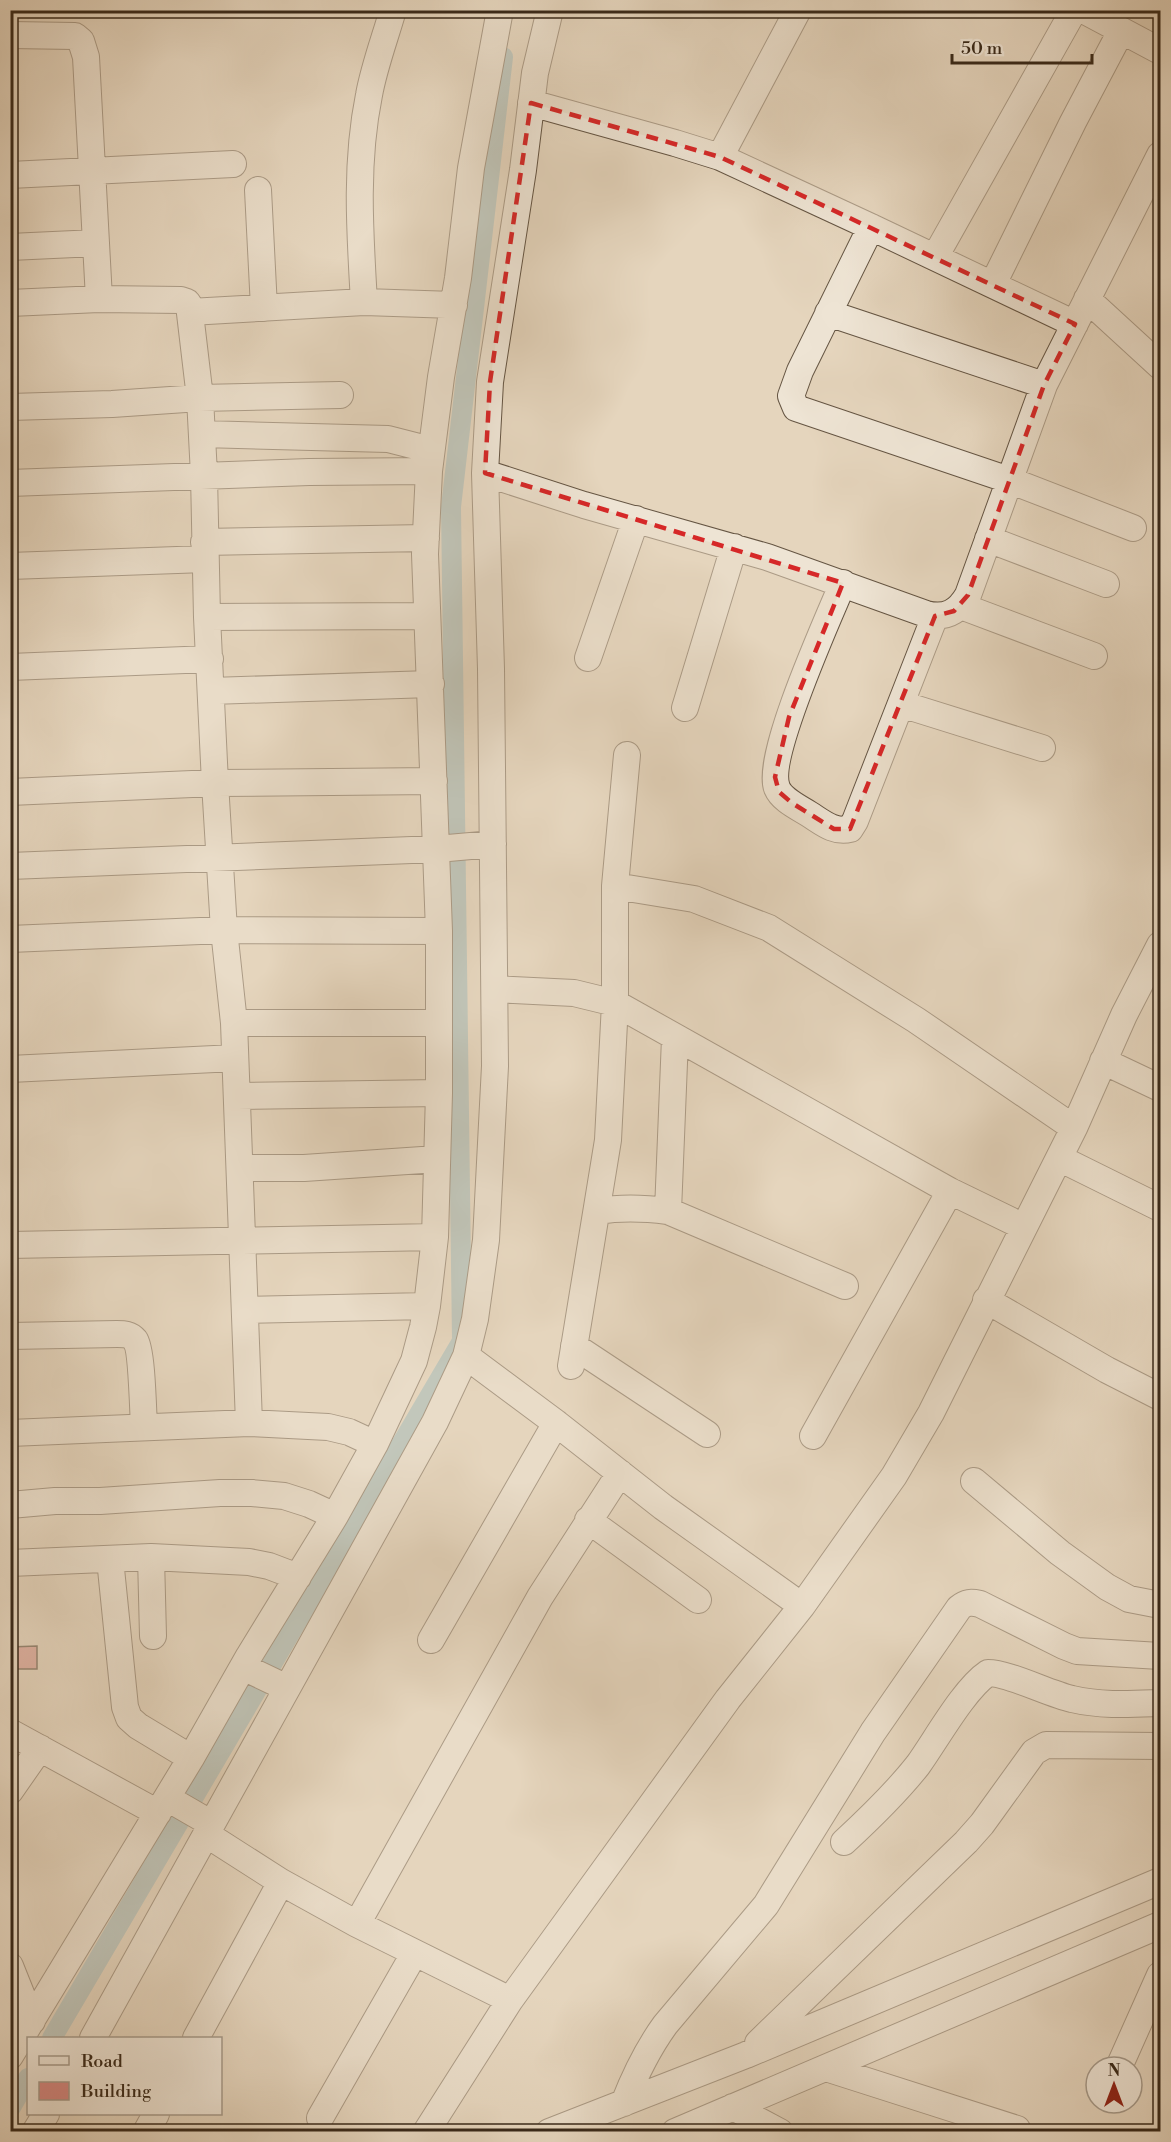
<svg xmlns="http://www.w3.org/2000/svg" width="1171" height="2142" viewBox="0 0 1171 2142" font-family="'Libre Bodoni',serif">
<rect width="100%" height="100%" fill="#e5d5bd"/>
<filter id="stains"><feTurbulence type="fractalNoise" baseFrequency=".00333" numOctaves="4"/><feColorMatrix values="0 0 0 0 .2 0 0 0 0 .09 0 0 0 0 .02 0 0 0 .5 -.17"/></filter>
<radialGradient id="worn" r=".72"><stop offset=".6" stop-color="#630" stop-opacity="0"/><stop offset="1" stop-color="#630" stop-opacity=".3"/></radialGradient>
<g fill="none" stroke-linecap="round" stroke-linejoin="round">
<!-- canal -->
<path stroke="#98b7b8" stroke-width="20" d="M52,2038L462,1341L451,507L503,57
M10,2109L28,2078"/>
</g>
<!-- building -->
<path fill="#d88984" stroke="#3a2a1a" stroke-width="1.5" d="M37,1646V1669H10V1647Z"/>
<g fill="none" stroke-linecap="round" stroke-linejoin="round">
<!-- minor casing -->
<g stroke="#655543" stroke-width="28">
<path id="minor" d="M1083,10L1160,51
M10,35L75,36L81,41L86,57L99,299
M531,103L675,143L720,157L871,227L1075,324
M720,157L798,10
M10,175L233,164
M258,190L264,308
M871,227L800,371L791,396L796,408L1009,480L1133,528
M10,247L96,243
M935,257L1074,10
M993,284L1073,122L1121,31
M1087,299L1160,366
M364,302C360,233 355,164 369,95C374,67 385,38 393,10
M10,303L99,299L181,300L187,302L189,305L200,398L204,475L207,617L215,783L224,930L234,1023L249,1423
M190,312L364,302L454,305
M828,313L1044,385
M10,407L112,404L200,398L340,395
M202,434L388,439L431,450
M485,473L584,505L767,557L926,614C946,619 958,612 968,595L1044,385L1160,155
M10,483L309,472L429,471
M988,539L1106,584
M204,542L426,538
M10,566L205,559
M843,583C828,619 765,757 777,788C782,800 798,807 809,814C822,822 834,833 850,829L855,821L935,616
M961,606L1094,656
M207,617L427,616
M588,658L636,519
M10,667L210,659
M211,691L431,684
M901,704L1042,748
M685,708L734,547
M10,792L215,783L434,781
M10,866L437,849L493,844
M615,886L694,899L769,928L916,1020L1074,1128
M10,939L224,930L439,931
M495,989L574,993L615,1003L950,1191L1024,1227
M234,1023H439
M1103,1061L1160,1088
M10,1069L235,1058
M237,1096L439,1093
M1059,1158L1160,1208
M240,1168H304L437,1159
M598,1211C622,1207 644,1208 668,1211L845,1286
M668,1211L675,1038
M10,1245L435,1237
M986,1300L1107,1370L1160,1397
M245,1310L427,1306
M10,1336L117,1334C124,1334 130,1334 135,1340C142,1349 143,1411 144,1427
M574,1346L707,1434
M466,1356L556,1423L663,1507L802,1606
M571,1366L608,1140L615,1003V886L627,755
M10,1433L249,1423L328,1427L349,1432L375,1444
M813,1436L950,1191
M974,1481L1060,1553L1107,1587L1129,1599L1160,1605
M10,1505L55,1501H100L220,1493H252L284,1496L309,1504L335,1516
M588,1520L698,1600
M151,1557L153,1636
M110,1559L125,1707L129,1718L138,1726L191,1758
M10,1563L151,1557L249,1562L269,1566L298,1577
M431,1640L556,1423
M243,1667L287,1688
M10,1732L158,1813
M10,1791L40,1748
M167,1798L212,1824
M206,1834L281,1882L357,1924L510,2000
M844,1842C870,1818 896,1793 918,1765C936,1740 964,1689 988,1673C1009,1673 1049,1694 1072,1699C1101,1706 1132,1704 1160,1703
M357,1924L540,1597L620,1473
M10,1966L32,2021
M93,2038L435,1422L466,1356L475,1319L486,1240L495,1066L491,669L485,473L490,382L523,170L535,73L550,10
M196,2038L281,1882
M758,2043L966,1842L982,1824L1034,1752L1046,1745L1160,1746
M10,2056L191,1758L249,1656L335,1516L375,1444L414,1361L423,1327L427,1306L435,1237L439,1093V931L425,554L429,471L441,377L458,278L471,168L500,10
M1119,2067L1160,1975
M826,2068L1017,2129
M624,2103C635,2075 647,2050 665,2025L766,1905L873,1732L959,1608C966,1602 971,1602 980,1604L1064,1646L1077,1651L1160,1656
M733,2107L780,2132
M320,2118L414,1954
M35,2132L46,2114
M146,2132L156,2114
M426,2132L510,2000L728,1699L802,1606L894,1476L931,1413L954,1367L1074,1128L1124,1015L1160,945
M549,2132L746,2055L1160,1881
M675,2132L1160,1925"/>
</g>
<!-- minor -->
<use href="#minor" stroke="#eee4d4" stroke-width="26"/>
</g>
<!-- marked area -->
<path d="M0 0H1171V2142H0ZM531,103L720,157L1075,324L1044,385L968,595L954,611L935,616L850,829H834L792,803L779,792L775,777L789,717L843,583L485,473L490,382Z" fill="#e5d5bd" fill-opacity=".55" fill-rule="evenodd"/>
<path fill="none" stroke="#d62828" stroke-width="4.5" stroke-dasharray="12 8" stroke-linejoin="round" d="M531,103L720,157L1075,324L1044,385L968,595L954,611L935,616L850,829H834L792,803L779,792L775,777L789,717L843,583L485,473L490,382Z"/>
<!-- margin -->
<rect width="1171" height="2142" fill="none" stroke="#e5d5bd" stroke-width="36"/>
<rect x="12" y="12" width="1147" height="2118" fill="none" stroke="#3a2a1a" stroke-width="3"/>
<rect x="18" y="18" width="1135" height="2106" fill="none" stroke="#3a2a1a" stroke-width="1.5"/>
<!-- legend -->
<rect x="27" y="2037" width="195" height="78" fill="#eee4d4" stroke="#a69a8a" stroke-width="1.5"/>
<rect x="39" y="2056" width="30" height="9" fill="#eee4d4" stroke="#a69a8a" stroke-width="1.5"/>
<text x="81" y="2067" font-size="18" fill="#3a2a1a">Road</text>
<rect x="39" y="2082" width="30" height="18" fill="#d88984" stroke="#a69a8a" stroke-width="1.5"/>
<text x="81" y="2097" font-size="18" fill="#3a2a1a">Building</text>
<!-- north arrow -->
<g transform="translate(1114 2085)"><circle r="28" fill="#eee4d4" stroke="#a69a8a" stroke-width="1.5"/>
<path d="M0-4.5L10 22L0 15L-10 22Z" fill="#8f2418"/>
<text y="-9" font-size="16" font-weight="bold" text-anchor="middle" fill="#3a2a1a">N</text>
</g>
<!-- scale -->
<path d="M952 54v9h140v-9" fill="none" stroke="#3a2a1a" stroke-width="3"/>
<text x="961" y="54" font-size="18" fill="#3a2a1a" stroke="#eee4d4" stroke-width="4.5" paint-order="stroke">50 m</text>
<rect width="100%" height="100%" filter="url(#stains)"/>
<rect width="100%" height="100%" fill="url(#worn)"/>
</svg>
